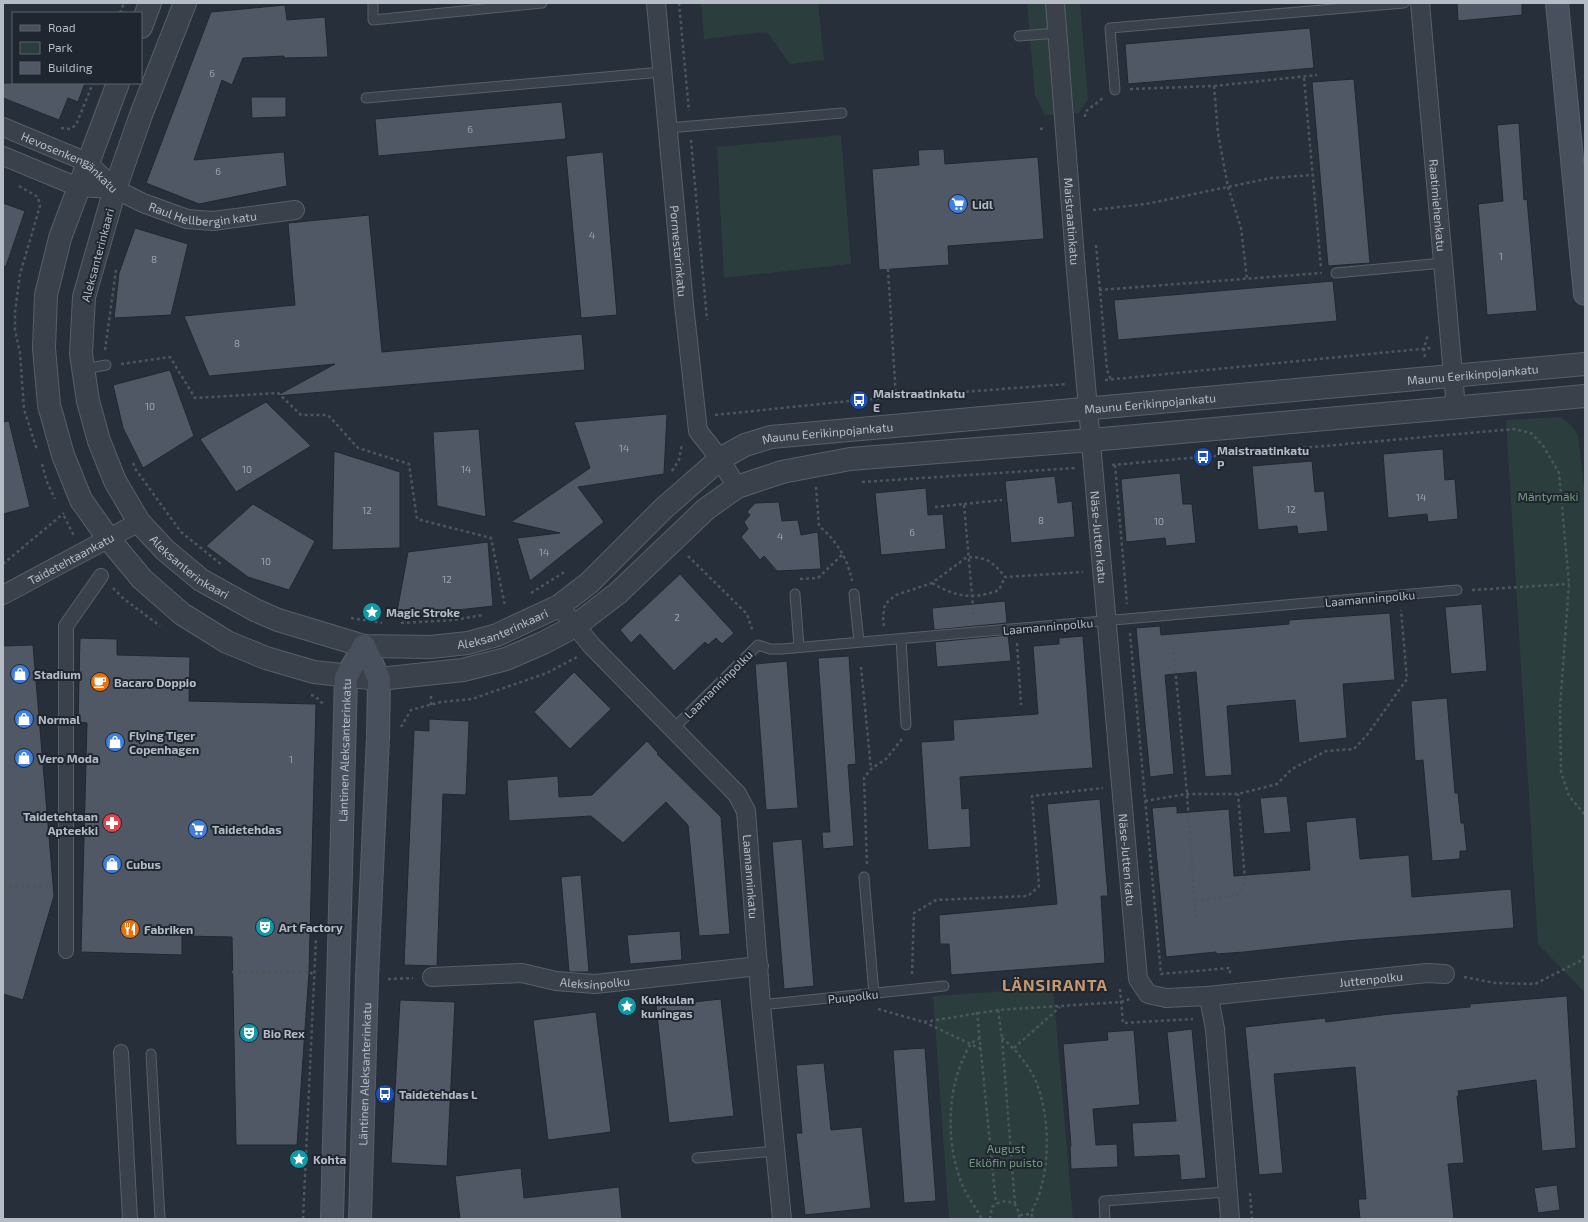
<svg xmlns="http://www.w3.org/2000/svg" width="1588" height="1222" viewBox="0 0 1588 1222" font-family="'Exo 2',sans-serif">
<rect width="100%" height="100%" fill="#272f3a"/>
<!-- green -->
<path fill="#2c3d3d" d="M701,3H818L824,60L790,64L767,32L704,39Z
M1027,3H1080L1088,99L1079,113L1045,115L1035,95Z
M841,135L851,264L724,278L717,147Z
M1561,417L1570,424L1578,435L1585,496V993L1538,944L1506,420Z
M1053,988L1073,1219H949L933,996Z"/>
<!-- building -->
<path fill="#505865" stroke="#212832" d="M1457,3H1522V15L1458,21Z
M285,5L287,20L325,17L328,57L284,58V56L243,58L232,85L222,80L194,160L284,152L287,186L199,204L146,183L211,12Z
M1310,28L1314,68L1128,84L1125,44Z
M1354,79L1370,263L1328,266L1312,82Z
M3,83H85L78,102L68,98L59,120L3,98Z
M251,97H286V117L252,118Z
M562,102L566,139L378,156L375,119Z
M1519,123L1524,200L1527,199L1537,311L1487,315L1478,204L1503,201L1497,125Z
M944,149L945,164L1038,157L1044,239L948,246L949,265L879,270L872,169L919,165L918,150Z
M603,152L617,315L581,318L566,156Z
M3,203L25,211L6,266H3Z
M369,215L382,352L582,334L585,370L276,396L335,364L209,376L184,316L295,305L288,223Z
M135,228L188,244L171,315L114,318L119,273Z
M1333,281L1337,321L1118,340L1114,300Z
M170,370L194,436L143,468L123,428L113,385Z
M266,402L311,446L236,492L200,439Z
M667,414L664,474L578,487L604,522L530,581L517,538L560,533L511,522L590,468L574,422Z
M9,421L30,507L3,514V422Z
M479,429L486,517L437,506L433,432Z
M1443,449L1445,480L1455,479L1458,519L1428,522L1427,514L1388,518L1383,454Z
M334,451L400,472V548L332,550Z
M1312,461L1315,492L1324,491L1328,531L1298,534L1297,526L1258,530L1252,466Z
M1180,473L1183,504H1192L1196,543L1166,546L1165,538L1126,542L1121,479Z
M1055,476L1058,503L1072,501L1075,537L1011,543L1005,481Z
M926,488L928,515L943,514L946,549L881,555L875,493Z
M779,502L782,521L798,520L801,535L818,532L821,569L777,571L764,556L760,560L741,537L748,529L744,522L750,515L747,512L755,503Z
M253,504L315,541L289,590L248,577L206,546Z
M488,542L493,606L396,617L408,552Z
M680,574L734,633L722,644L716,638L708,645L705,642L674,671L640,634L631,643L620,630Z
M1005,601L1007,623L934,630L932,608Z
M1482,604L1487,671L1451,674L1445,607Z
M1390,613L1395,680L1343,684L1347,738L1299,743L1295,700L1227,706L1232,775L1205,777L1196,672L1165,675L1174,774L1150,777L1136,628L1160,626L1161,635L1289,624V620Z
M1008,635L1011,661L937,667L935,642Z
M1083,636L1093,768L960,777L962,809L969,808L971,847L928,850L921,742L954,740L953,720L1038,714L1033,646L1059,644V638Z
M80,638L117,639V655L190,657L189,701L316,704L309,972L297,1145H236L232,937L182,936V955L81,952L87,723L78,722Z
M33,645L54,896L23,1000L3,994V646Z
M849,656L856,764L848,765L854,846L823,849L822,832H830L818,658Z
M787,661L798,808L766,810L755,664Z
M574,672L611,709L570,749L534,712Z
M1447,698L1455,793H1458L1461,823H1464L1467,851H1460V859L1432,861L1423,760L1415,761L1411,701Z
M429,719L469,721L466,795L443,794L437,966L404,965L414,730L429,731Z
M647,741L658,753L657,754L721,817L730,934L699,936L688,825L666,802L623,843L591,816L509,821L507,780L558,776L559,797L592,795Z
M1287,796L1291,832L1264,834L1260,798Z
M1100,799L1108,896H1101L1105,963L951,975L949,944H940L939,915L1057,904L1047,804Z
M1177,806V813L1229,809L1234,876L1310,870L1306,822L1356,817L1360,859L1409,855L1412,897L1511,889L1514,928L1345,941L1244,952L1216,954V952L1166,957L1152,808Z
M802,839L814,986L784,989L772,842Z
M581,875L589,972H569L561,877Z
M680,931L682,960L630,964L627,935Z
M1567,996L1576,1148L1542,1151L1536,1080L1458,1091L1459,1096H1457L1464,1163L1448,1164L1454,1219H1360L1358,1199H1366L1355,1067L1274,1074L1283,1173L1259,1175L1245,1027L1325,1018L1326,1022L1390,1014L1470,1007V1004Z
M721,999L734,1116L669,1123L656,1006Z
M400,1000L455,1002L447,1166L391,1163Z
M596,1012L611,1132L548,1140L533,1020Z
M1192,1029L1206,1178L1181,1180L1179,1155L1134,1157L1132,1123L1176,1121L1167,1032Z
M1134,1030L1140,1105L1093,1109L1096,1145L1117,1144L1118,1167L1071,1169L1070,1146H1071L1063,1044L1108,1040L1107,1032Z
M925,1048L936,1201L904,1203L893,1050Z
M824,1063L831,1130L862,1127L871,1208L805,1215L796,1133H802L796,1065Z
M521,1168L524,1198L619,1187L622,1219H460L455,1176Z
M1557,1185L1560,1210L1538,1213L1534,1188Z"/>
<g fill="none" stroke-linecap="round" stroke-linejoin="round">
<!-- service casing -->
<g stroke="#585f69" stroke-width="11">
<path id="service" d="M373,3V20L542,3
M1019,36L1058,33
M1115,90L1110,28L1404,3
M366,98L662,72
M668,128L842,113
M1336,273L1443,263
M84,369L106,365
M795,594L799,647
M854,594L859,642
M901,639L906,725
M673,729L758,645L770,649H782L1457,590
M864,877L874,994
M761,1005L944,986
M151,1054L160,1219
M697,1158L775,1151
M1105,1219L1104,1201L1227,1192"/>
</g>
<!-- pedestrian casing -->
<g stroke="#585f69" stroke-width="16">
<path id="pedestrian" d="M66,951V626L101,576
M121,1052L130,1219"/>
</g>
<!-- minor casing -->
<g stroke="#585f69" stroke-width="20">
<g id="minor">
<path id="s1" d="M656,3L684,305L698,431L720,459L737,487"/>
<path id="s2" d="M1055,3L1076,271L1138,979L1148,994L1166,998L1207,996L1210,1003L1215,1029L1230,1219"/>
<path id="s3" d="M1420,3L1456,408"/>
<path id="s4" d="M3,127L87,162L115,189L143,203L187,219L213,221L295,210"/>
<path d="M3,156L78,187L115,189"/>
<path id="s5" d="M3,595L139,522"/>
<path id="s6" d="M559,606L592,646L737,794L746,811L761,1005L782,1219"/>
<path id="s7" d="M432,977L522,973L556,981L595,984L759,966"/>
<path id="s8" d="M1207,996L1427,973L1445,974"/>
</g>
</g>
<!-- tertiary casing -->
<g stroke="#585f69" stroke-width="24">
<g id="tertiary">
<path id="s9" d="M185,3L141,115L115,189L84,297L81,354L88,401L99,441L115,481L139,522L165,550L201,580L255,610L278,620L364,646L430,647L468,643L497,635L559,606L589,583L663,509L720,459L745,445L771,437L1585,364"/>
<path d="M141,27L150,3"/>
<path d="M118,83L60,238L46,295L44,348L49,405L63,455L81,500L108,538L142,579L182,614L227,642L266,658L314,672L379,679L463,670L506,659L543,643L575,626L618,593L706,509L737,487L782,472L850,459L1091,440L1585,396"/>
</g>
</g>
<!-- secondary casing -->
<g stroke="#585f69" stroke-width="24">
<g id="secondary">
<path d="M1557,3L1585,294"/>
<path id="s10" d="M332,1219L346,677L364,646"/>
<path id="s11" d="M360,1219L367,978L378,737L379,679L364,646"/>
</g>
</g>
<!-- path -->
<path stroke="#49585b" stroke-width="2.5" stroke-dasharray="3 3" stroke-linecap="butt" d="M679,3L689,111
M120,13L124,3
M1304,78L1321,268
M1214,86L1218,133L1228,187L1241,228L1247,279
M1130,89L1214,86L1317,75
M1085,117V112L1103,98
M61,128L70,129L76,125L93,83
M1040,129L1046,128
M691,140L707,320
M19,186L38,197L40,206L20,274L15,312V330L20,353L24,409L37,450
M1093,210L1146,204L1271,178L1312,175
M1096,245L1107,370L1111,380
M888,269L896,398
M1099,290L1322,273
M105,350L116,270
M1425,357L1424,348L1428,334
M121,364L170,357L195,398L278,393L301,415H328L358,448L409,464L417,519L491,538L505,606
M1105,380L1431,348
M715,415L859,400L1067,384
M133,463L136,470L181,532L222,565
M42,464L47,482L55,499
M1112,465L1514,429L1531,433L1544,447L1559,473L1569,584L1560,707L1561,772L1569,796L1585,815
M1115,465L1127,604
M672,471L679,460L682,444
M862,482L1075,468
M816,487L819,526C836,540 848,559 852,581
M964,504L1002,500
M935,507L964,504L974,618
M64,516L74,536
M688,556L747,614L753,632
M3,564L64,513
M800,579L818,578L842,555
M932,583C956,597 973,600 999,590L1005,577
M113,588L124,599L160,626
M1472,590L1569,584
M531,593L566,571
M351,618L382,623
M401,623L454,620L483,615
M884,626L883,617L885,604L896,595L932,583L967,557C987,557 993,562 1005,577L1083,572
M1130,633L1161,974L1230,968V975
M1017,643L1021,705
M1173,646L1187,794L1196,922
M861,667L871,769
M311,695L315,696L323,704
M431,705V695
M401,727L411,710L441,702L472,699L547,673L577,657
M1145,801L1187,794H1238L1277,784L1292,769L1326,751L1354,749L1367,735L1407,679L1401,610
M867,864L864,778L871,769L886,759L902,739
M3,887L49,886
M1195,901L1237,895L1245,881L1238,794
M232,972H309L315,975
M912,974L914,913L936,900L1028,896L1039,886L1032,796L1103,788
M1464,977L1495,983L1535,984L1580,961L1585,955
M388,979L413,978
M1120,989L1123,1023L1193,1019
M878,1009L924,1022L998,1010L1121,1002L1130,999
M998,1010L1002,1038L1015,1204
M977,1012L996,1204
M924,1022L981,1049
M980,1038C977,1040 972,1042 970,1045C967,1049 965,1055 963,1059C947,1095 947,1142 960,1179C965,1194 975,1206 982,1219
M1002,1038C1016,1050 1030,1066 1037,1084C1049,1116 1050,1159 1040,1191C1038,1199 1034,1206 1031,1214L1034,1219
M1014,1048L1060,1007
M1250,1193L1252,1219
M1020,1215L1031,1214
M303,1219L316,938
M990,1219L992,1207C1000,1200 1010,1199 1017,1207L1020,1219"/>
<!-- service -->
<use href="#service" stroke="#3a414b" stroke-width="9"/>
<!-- pedestrian -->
<use href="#pedestrian" stroke="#3a414b" stroke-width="14"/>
<!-- minor -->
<use href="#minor" stroke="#3a414b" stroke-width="18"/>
<!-- tertiary -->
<use href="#tertiary" stroke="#3a414b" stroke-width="22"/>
<!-- secondary -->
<use href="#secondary" stroke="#49505d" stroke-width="22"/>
</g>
<!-- icons -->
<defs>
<g id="supermarket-disc" transform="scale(1)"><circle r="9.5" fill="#3f7fe0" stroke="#1f2630"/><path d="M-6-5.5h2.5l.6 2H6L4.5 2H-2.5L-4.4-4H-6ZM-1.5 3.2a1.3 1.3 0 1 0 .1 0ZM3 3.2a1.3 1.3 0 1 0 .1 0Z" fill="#fff"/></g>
<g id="bus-disc" transform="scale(1)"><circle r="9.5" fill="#1a4fb4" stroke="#1f2630"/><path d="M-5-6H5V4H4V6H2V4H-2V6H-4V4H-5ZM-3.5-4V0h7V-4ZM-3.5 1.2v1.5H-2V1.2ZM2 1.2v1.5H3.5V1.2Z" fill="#fff"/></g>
<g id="sight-disc" transform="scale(1)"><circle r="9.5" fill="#0f9aa8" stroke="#1f2630"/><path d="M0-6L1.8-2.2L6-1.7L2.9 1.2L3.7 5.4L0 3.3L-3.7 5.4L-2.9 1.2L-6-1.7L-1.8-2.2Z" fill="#fff"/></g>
<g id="shop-disc" transform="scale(1)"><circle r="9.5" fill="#3f7fe0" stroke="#1f2630"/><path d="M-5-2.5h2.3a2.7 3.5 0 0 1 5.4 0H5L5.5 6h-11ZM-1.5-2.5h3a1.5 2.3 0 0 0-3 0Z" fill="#fff"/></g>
<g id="cafe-disc" transform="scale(1)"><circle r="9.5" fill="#e8710a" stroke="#1f2630"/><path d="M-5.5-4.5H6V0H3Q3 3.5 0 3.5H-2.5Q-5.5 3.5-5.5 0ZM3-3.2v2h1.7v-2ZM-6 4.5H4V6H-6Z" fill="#fff"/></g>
<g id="pharmacy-disc" transform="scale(1)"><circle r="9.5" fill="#e0444e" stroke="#1f2630"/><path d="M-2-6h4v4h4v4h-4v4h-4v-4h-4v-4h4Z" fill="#fff"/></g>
<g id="theatre-disc" transform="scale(1)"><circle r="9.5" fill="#0f9aa8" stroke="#1f2630"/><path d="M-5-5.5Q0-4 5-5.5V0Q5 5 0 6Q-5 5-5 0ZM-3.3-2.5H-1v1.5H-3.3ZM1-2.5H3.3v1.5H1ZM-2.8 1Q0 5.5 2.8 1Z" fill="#fff"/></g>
<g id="restaurant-disc" transform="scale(1)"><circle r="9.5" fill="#e8710a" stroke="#1f2630"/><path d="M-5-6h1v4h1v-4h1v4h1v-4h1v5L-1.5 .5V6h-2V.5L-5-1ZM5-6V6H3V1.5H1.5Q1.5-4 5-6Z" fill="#fff"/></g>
</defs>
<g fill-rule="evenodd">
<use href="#supermarket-disc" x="958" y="204"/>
<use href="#bus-disc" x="859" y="400"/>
<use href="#bus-disc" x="1203" y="457"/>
<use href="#sight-disc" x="372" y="612"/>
<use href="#shop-disc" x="20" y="674"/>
<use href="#cafe-disc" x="100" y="682"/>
<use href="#shop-disc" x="24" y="719"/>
<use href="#shop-disc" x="115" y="742"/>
<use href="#shop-disc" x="24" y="758"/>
<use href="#pharmacy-disc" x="112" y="823"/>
<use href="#supermarket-disc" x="198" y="829"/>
<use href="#shop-disc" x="112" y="864"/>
<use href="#theatre-disc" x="265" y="927"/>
<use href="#restaurant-disc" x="130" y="929"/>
<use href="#sight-disc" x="627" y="1006"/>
<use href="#theatre-disc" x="249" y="1033"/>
<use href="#bus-disc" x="385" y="1094"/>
<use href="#sight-disc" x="299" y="1159"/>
</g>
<g text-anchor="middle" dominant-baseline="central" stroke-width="4" stroke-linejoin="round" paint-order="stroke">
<!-- number labels -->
<g font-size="10" fill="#9ca3ae">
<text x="212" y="73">6</text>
<text x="470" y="129">6</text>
<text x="218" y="171">6</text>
<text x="592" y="235">4</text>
<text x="1501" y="256">1</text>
<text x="154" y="259">8</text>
<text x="237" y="343">8</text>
<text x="150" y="406">10</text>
<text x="624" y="448">14</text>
<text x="247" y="469">10</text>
<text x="466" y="469">14</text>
<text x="1421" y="497">14</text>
<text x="1291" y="509">12</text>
<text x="367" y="510">12</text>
<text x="1041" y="520">8</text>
<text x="1159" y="521">10</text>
<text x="912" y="532">6</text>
<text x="780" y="536">4</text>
<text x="544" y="552">14</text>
<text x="266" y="561">10</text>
<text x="447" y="579">12</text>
<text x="677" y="617">2</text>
<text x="291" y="759">1</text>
</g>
<!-- street labels -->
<g font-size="12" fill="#b6bcc6" stroke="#1f2630">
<text stroke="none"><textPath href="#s4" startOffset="76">Hevosenkengänkatu</textPath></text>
<text stroke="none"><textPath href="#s3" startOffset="203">Raatimiehenkatu</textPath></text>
<text stroke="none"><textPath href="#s4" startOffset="223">Raul Hellbergin katu</textPath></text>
<text stroke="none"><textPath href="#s2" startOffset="219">Maistraatinkatu</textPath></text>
<text stroke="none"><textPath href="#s1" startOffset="249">Pormestarinkatu</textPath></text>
<text transform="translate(97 255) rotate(-75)">Aleksanterinkaari</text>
<text stroke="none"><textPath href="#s9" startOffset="1991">Maunu Eerikinpojankatu</textPath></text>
<text stroke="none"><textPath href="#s9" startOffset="1667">Maunu Eerikinpojankatu</textPath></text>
<text stroke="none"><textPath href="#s9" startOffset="1343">Maunu Eerikinpojankatu</textPath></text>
<text stroke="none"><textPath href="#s2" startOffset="536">Näse-Jutten katu</textPath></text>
<text stroke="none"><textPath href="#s5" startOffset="77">Taidetehtaankatu</textPath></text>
<text stroke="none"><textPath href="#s9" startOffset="616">Aleksanterinkaari</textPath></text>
<text transform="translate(1370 598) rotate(-5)">Laamanninpolku</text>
<text transform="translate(1048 626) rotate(-5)">Laamanninpolku</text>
<text stroke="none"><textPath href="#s9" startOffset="951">Aleksanterinkaari</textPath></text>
<text transform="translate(718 684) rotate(-45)">Laamanninpolku</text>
<text stroke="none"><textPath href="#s10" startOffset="469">Läntinen Aleksanterinkatu</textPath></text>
<text stroke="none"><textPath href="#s2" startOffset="860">Näse-Jutten katu</textPath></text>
<text stroke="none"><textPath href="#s6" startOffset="344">Laamanninkatu</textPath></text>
<text stroke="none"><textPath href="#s8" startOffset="165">Juttenpolku</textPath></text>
<text stroke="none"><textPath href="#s7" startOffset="164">Aleksinpolku</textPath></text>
<text transform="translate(853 996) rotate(-6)">Puupolku</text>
<text stroke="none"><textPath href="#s11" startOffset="145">Läntinen Aleksanterinkatu</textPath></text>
</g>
<!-- poi labels -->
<g font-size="12" font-weight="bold" fill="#b6bcc6" stroke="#1f2630" text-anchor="start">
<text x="972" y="204">Lidl</text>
<text x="873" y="393">Maistraatinkatu<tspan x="873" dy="14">E</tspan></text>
<text x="1217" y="450">Maistraatinkatu<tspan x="1217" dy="14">P</tspan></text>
<text x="386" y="612">Magic Stroke</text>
<text x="34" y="674">Stadium</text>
<text x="114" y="682">Bacaro Doppio</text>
<text x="38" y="719">Normal</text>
<text x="129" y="735">Flying Tiger<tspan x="129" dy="14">Copenhagen</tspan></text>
<text x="38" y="758">Vero Moda</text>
<text x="98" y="816" text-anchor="end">Taidetehtaan<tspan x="98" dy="14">Apteekki</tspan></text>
<text x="212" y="829">Taidetehdas</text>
<text x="126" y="864">Cubus</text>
<text x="279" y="927">Art Factory</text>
<text x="144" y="929">Fabriken</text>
<text x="641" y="999">Kukkulan<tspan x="641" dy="14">kuningas</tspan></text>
<text x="263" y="1033">Bio Rex</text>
<text x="399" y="1094">Taidetehdas L</text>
<text x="313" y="1159">Kohta</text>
</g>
<!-- park labels -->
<g font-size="12" fill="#779980" stroke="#1f2630">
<text x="1548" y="496">Mäntymäki</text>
<text x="1006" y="1148">August<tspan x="1006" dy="14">Eklöfin puisto</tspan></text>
</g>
<!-- district labels -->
<g font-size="16" font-weight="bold" letter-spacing="1" fill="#c79870" stroke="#1f2630">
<text x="1055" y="984">LÄNSIRANTA</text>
</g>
</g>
<!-- border -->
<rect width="1588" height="1222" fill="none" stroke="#b6bcc6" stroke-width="8"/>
<!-- legend -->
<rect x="12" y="12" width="130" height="72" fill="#1f2630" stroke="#5b626c"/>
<rect x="20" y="25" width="20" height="6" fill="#49505d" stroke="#5b626c"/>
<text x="48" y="32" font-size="12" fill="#b6bcc6">Road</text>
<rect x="20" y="42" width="20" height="12" fill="#2c3d3d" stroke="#5b626c"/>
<text x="48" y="52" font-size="12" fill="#b6bcc6">Park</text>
<rect x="20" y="62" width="20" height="12" fill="#505865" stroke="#5b626c"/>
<text x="48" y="72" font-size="12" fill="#b6bcc6">Building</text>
</svg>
